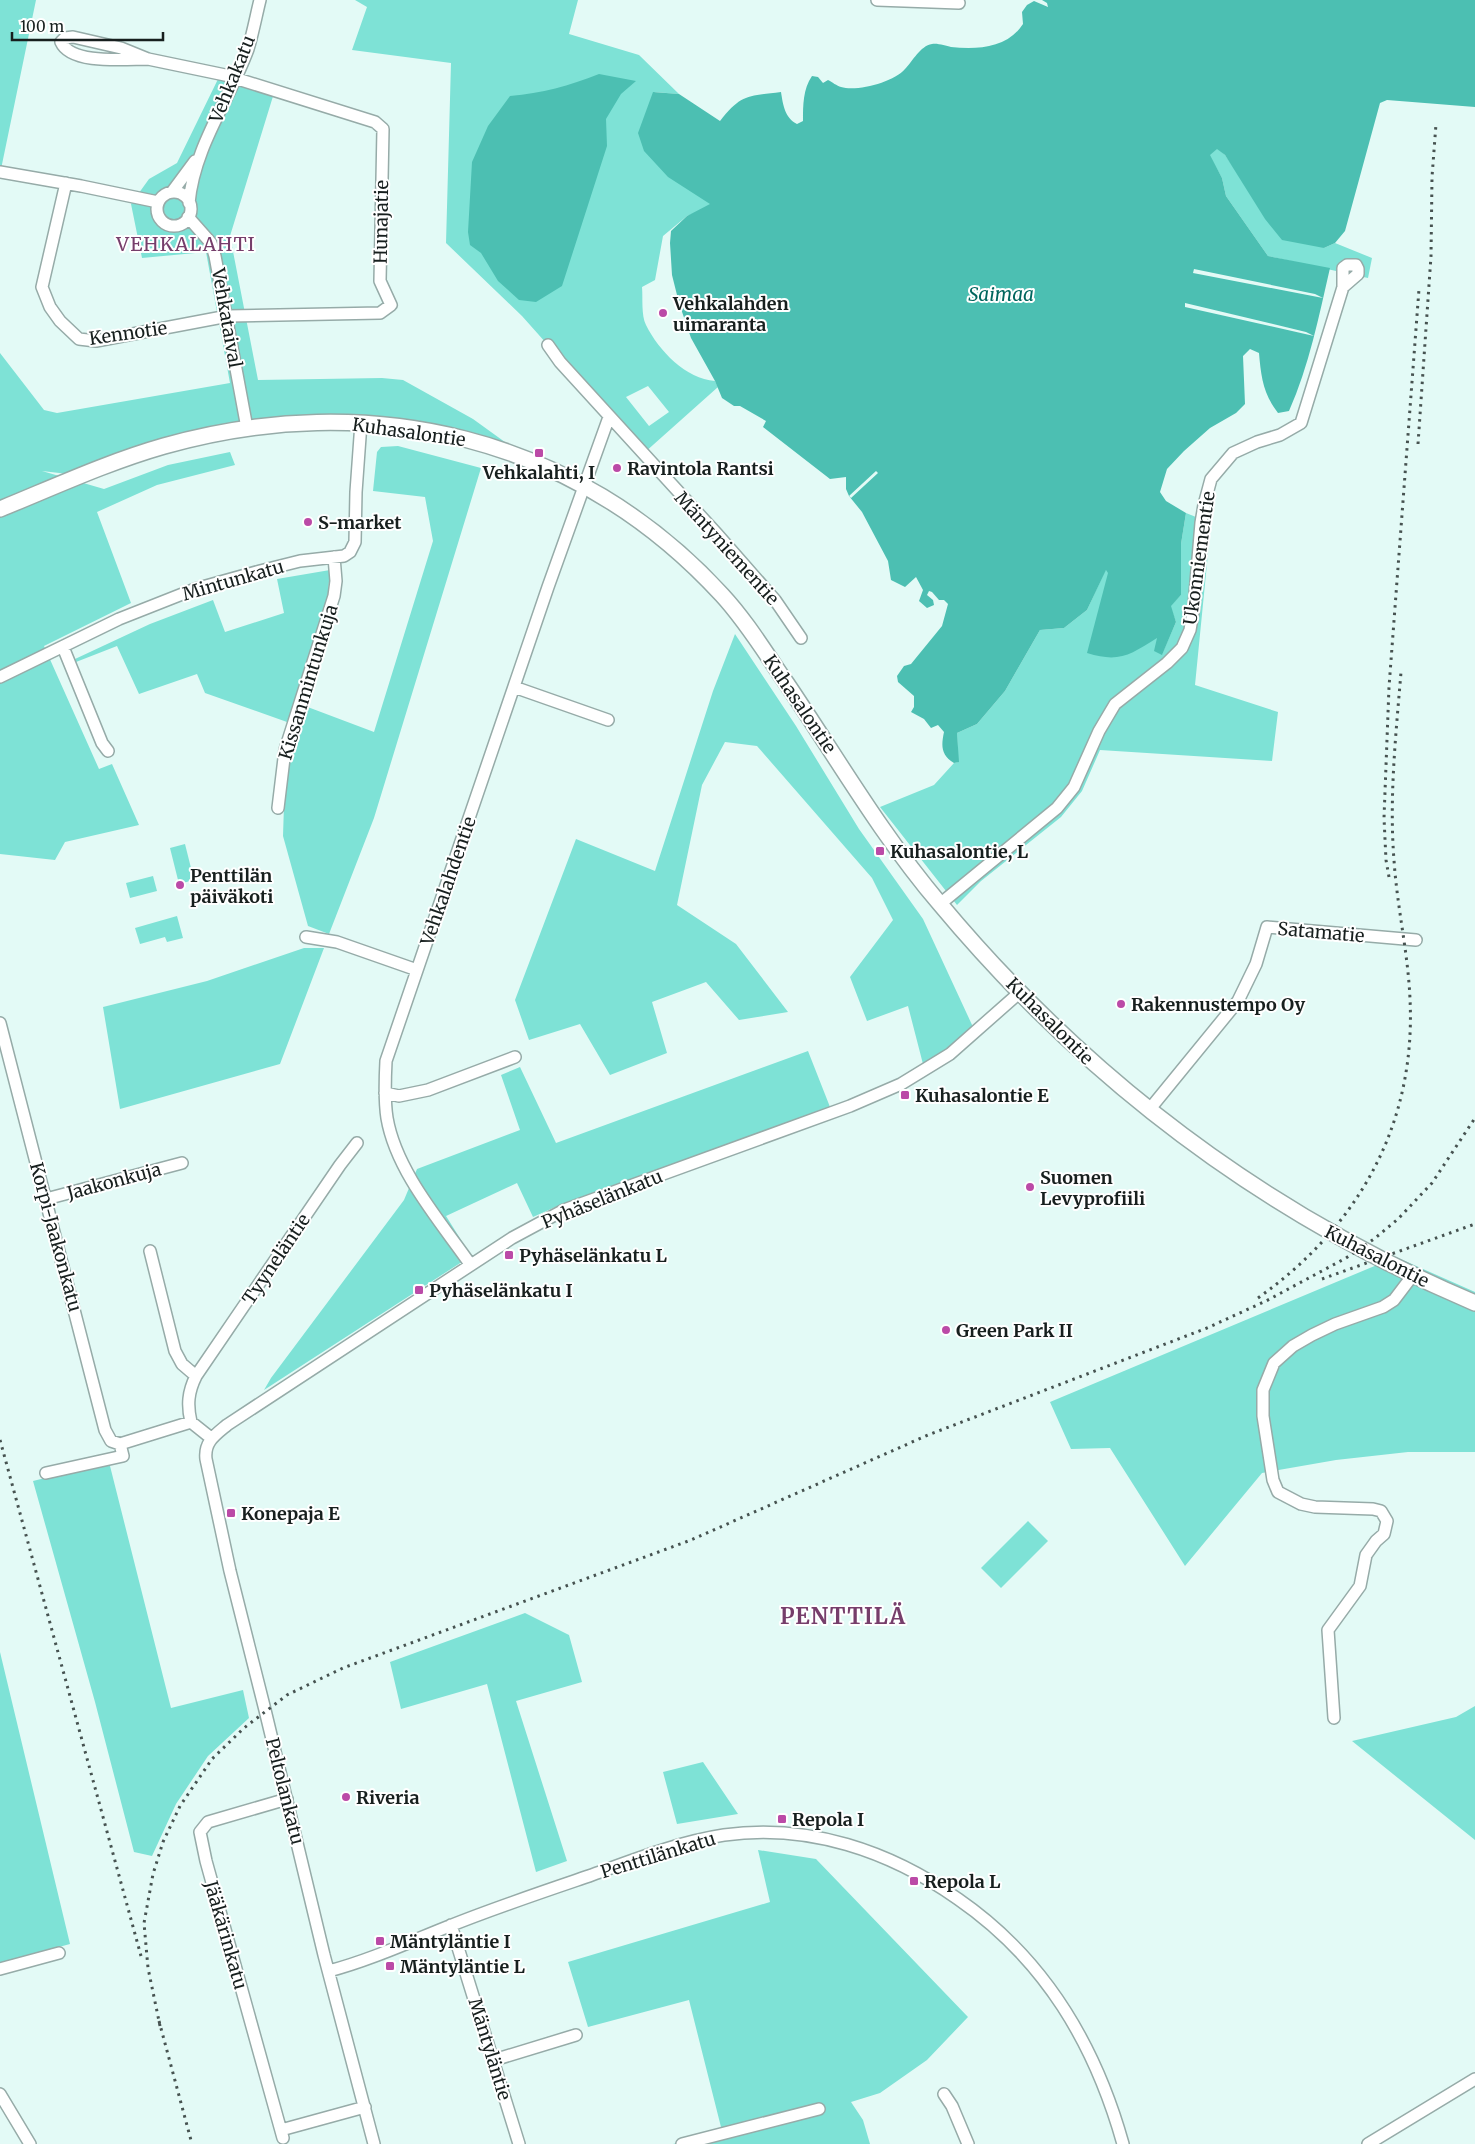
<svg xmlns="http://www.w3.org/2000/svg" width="1475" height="2144" viewBox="0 0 1475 2144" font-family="Merriweather,serif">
<rect width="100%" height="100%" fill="#e3faf6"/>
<!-- green -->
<path fill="#7ee2d6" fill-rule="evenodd" d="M0,0H36L0,174Z
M355,0H578L569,34L639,55L679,94L654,92L773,183L687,216L663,236L655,280L642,287C643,298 641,315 646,325C659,351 686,379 715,381L718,387L644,453L522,316L446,243L451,63L352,50L367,7ZM648,386L669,412L649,426L626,397Z
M220,75L274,93L230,236L258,380L382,378L403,380L473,419L509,445L454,429L387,418L281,417L207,428L153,442L68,474L42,471L104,489L168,465L230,452L235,465L157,485L97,512L131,603L44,646L99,769L112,764L139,825L65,842L55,860L0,854V353L44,410L57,413L230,383L206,252L142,258L131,204L149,179L177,163Z
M1217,148L1225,155L1246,185L1324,248L1335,243L1372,258L1368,278L1268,256L1226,196L1222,178L1209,155Z
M398,446L481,468L374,818L329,934L308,926L283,836L284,805L289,763L305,706L374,732L433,541L425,497L373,491L377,452L381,447Z
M1186,513L1211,523L1195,685L1278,712L1272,761L1100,750L1082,791L1061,817L981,881L957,905L880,807L934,785L954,763L958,762L957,733L977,724L1005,691L1040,630L1064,628L1087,610L1106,569L1157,637L1162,654L1176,622L1170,606L1181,595V544Z
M330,570L327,605L287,722L205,693L197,674L139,694L117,646L76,662L75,659L150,624L213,600L225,632L284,613L277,579Z
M735,634L796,726L859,829L923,919L973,1027L948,1049L923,1064L908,1006L867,1021L850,977L893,920L872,878L757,746L725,742L702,785L677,905L736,944L788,1012L739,1020L706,982L652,1002L667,1053L610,1075L580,1024L529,1040L515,1000L576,839L655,871L713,691Z
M185,844L194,880L179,884L170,848Z
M153,876L157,891L130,898L126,883Z
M177,916L183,938L167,942L165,937L140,944L135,928Z
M304,948H324L280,1064L120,1109L103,1007L207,981Z
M808,1051L830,1107L562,1204L533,1217L517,1183L446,1216L471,1256L264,1390L271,1378L404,1200L417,1169L520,1130L501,1075L520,1067L556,1143Z
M1396,1257L1475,1292V1452H1408L1336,1460L1262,1473L1185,1566L1110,1448L1071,1449L1050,1402Z
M109,1462L171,1708L243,1690L249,1718L208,1756L176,1804L152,1856L134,1852L95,1702L33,1481Z
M1028,1521L1048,1541L1001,1588L981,1568Z
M525,1613L569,1635L582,1682L516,1701L567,1861L536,1872L487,1684L401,1709L390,1662Z
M0,1652L70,1944L0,1963Z
M1475,1706V1840L1352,1741L1456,1717Z
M703,1762L738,1814L677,1824L663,1772Z
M758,1850L816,1859L968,2017L927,2060L880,2093L851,2102L863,2120L870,2144H673L722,2131L689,2000L588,2027L568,1962L770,1902Z"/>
<!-- water -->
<path fill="#4cbfb2" d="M1042,0H1475V107L1387,100L1380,103L1345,231L1335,243L1324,248L1282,240L1265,219L1225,155L1217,149L1210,155L1222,178L1226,196L1268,256L1330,268C1319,316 1309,366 1289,411L1278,413C1263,394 1261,376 1259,353L1250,349L1243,356L1245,404L1236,413L1210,428L1184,451L1167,469L1160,492L1166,501L1186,513L1181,544V595L1171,606L1176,622L1162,655L1154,651L1157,638C1130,655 1119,663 1087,653L1108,573L1106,570L1087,610L1064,628L1040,630L1005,691L977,724L957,733L959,762L954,763C941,755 941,746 944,732L938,725L931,728L924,719L911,712L914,707V696L898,682L897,676L904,666L911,664L942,626L948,604L944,600H939L932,592L929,591L927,595L933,600L934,605L927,608L919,601L923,590L916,577L905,587L891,580L888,561L862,512L849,496L846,489V477L830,479L763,427L766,421L740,406H734L722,398L715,381L691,338L679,303L672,275L670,243L671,231L687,216L710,204L668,177L644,151L638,133L653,92L679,94L720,121C741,94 748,96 781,92C783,105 785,118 797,124L803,121C803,105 803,89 812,76L818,77L823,83L828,80C832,82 837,86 841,87C857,92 894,82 905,69C913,61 920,46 932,44C938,43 946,46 951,47C977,50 1008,48 1023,24L1022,12L1027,5L1034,1L1048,7L1047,3Z
M599,74L636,81L621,94L606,119L607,146L562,286L536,302L519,300L498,281L481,253L470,245L468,232L472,162L488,126L510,96C542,93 569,86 599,74Z"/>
<!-- pier -->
<path fill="#e3faf6" d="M1194,269L1315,294L1323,298L1193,273Z
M1185,303L1306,332L1314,336L1185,307Z
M876,471L878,473L851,498L849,496Z"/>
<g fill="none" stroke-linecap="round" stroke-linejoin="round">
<!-- minor casing -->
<g stroke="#96aba8" stroke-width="14">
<path id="minor" d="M877,0L959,3
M0,172L81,186L158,202
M66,183L42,287L50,307L60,321L79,339L96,341L228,316L380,313L391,305L380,281L383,129L375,122L225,75L148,59L121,48L73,37L65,38L61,42C71,65 126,59 148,59
M172,192L195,161
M157 209a17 17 0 1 1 34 0a17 17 0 1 1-34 0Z
M189,203C194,147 229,101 248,49C253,33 256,16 260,0
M188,217L211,243L215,256L247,428
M548,345L560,362L717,534L775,600L801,638
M63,647L102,743L108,751
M0,677L119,619L195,589L260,571L300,561L344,556L350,552L355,542L356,492L361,423
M514,687L608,720
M278,808L285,750L334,596L336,581L334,557
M940,904L1057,808L1074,787L1099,731L1115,704L1167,663L1182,648L1190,630L1194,606L1201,523L1204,505L1211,479L1233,453L1257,442L1280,435L1301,423L1343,287L1358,274V269L1356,265H1347L1343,268V287
M306,937L337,942L417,970
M0,1023L105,1430L111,1441L120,1444
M385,1093L399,1096L428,1090L515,1057
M1149,1110L1238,1001L1256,964L1267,927L1416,940
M46,1199L182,1163
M150,1251L175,1351L182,1364L196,1376C188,1392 187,1405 191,1422
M470,1264C440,1221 396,1171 387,1118C384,1099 385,1080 386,1061L548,587L609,417
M196,1376L340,1165L357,1143
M120,1444L191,1422L211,1438
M46,1473L123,1456L120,1444
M1334,1718L1328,1630L1360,1586L1366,1555L1376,1541L1384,1534L1387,1521L1381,1511L1373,1509L1315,1507L1301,1504L1278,1492L1273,1480L1263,1416V1390L1274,1363L1293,1346L1312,1335L1335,1324L1383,1307L1394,1300L1413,1275
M451,1925L519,2144
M0,1969L59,1953
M329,1971C370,1960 407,1943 447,1927C494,1908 542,1892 589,1876C633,1860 678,1842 724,1835C808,1823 890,1851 958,1899C1045,1959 1095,2044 1123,2144
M494,2060L576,2035
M0,2094L30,2144
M944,2094L952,2106L968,2144
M281,2130L365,2107
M283,2138L206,1861L200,1832L208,1822L287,1799
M374,2144L324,1955L265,1710L230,1571L206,1459C204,1442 215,1435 227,1425L512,1238L564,1210L850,1106L901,1084L950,1054L1019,993
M682,2144L819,2109
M1368,2144L1475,2079"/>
</g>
<!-- major casing -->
<g stroke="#96aba8" stroke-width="18">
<path id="major" d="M0,509C54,487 108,462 164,446C369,388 576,436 722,595C747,622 766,654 787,684C837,758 882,836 940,904C1086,1079 1265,1214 1475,1303"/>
</g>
<!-- minor -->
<use href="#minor" stroke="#fff" stroke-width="11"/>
<!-- major -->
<use href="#major" stroke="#fff" stroke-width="15"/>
<!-- rail -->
<path stroke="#465250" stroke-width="3" stroke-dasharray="2.5 5" stroke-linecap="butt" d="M1418,444L1431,256L1432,177L1436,124
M1389,877L1386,860L1384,818L1389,687L1419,289
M1322,1279L1475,1224
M1258,1298C1359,1226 1416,1124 1410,999C1408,952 1397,907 1394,860C1389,797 1396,734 1401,672
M0,1440L141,1956
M159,2021L192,2144
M160,2026L148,1968L144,1923L153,1874L163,1842L180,1806L212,1759L244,1728L287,1695L343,1668L691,1540L928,1435L1207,1328L1266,1301L1346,1258L1374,1239L1398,1219L1432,1183L1475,1118"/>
</g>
<!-- markers -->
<g fill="#bb4aa7" stroke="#fff" stroke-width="2">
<circle cx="663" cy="313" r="5"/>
<rect x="534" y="448" width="10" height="10" rx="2.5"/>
<circle cx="617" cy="468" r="5"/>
<circle cx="308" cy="522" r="5"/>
<rect x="875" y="846" width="10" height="10" rx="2.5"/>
<circle cx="180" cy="885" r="5"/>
<circle cx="1121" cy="1004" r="5"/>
<rect x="900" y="1090" width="10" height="10" rx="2.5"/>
<circle cx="1030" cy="1187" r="5"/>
<rect x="504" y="1250" width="10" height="10" rx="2.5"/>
<rect x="414" y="1285" width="10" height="10" rx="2.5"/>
<circle cx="946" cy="1330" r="5"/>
<rect x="226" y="1508" width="10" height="10" rx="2.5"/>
<circle cx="346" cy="1797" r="5"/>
<rect x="777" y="1814" width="10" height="10" rx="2.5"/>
<rect x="909" y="1876" width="10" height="10" rx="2.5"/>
<rect x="375" y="1936" width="10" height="10" rx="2.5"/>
<rect x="385" y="1961" width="10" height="10" rx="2.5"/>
</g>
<g text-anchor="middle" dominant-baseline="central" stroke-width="4" stroke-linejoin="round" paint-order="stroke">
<!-- street labels -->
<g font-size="18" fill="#171f1e" stroke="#fff">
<text transform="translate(232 79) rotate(-68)">Vehkakatu</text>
<text transform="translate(381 222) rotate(-89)">Hunajatie</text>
<text transform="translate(227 318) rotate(80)">Vehkataival</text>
<text transform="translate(128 333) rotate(-8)">Kennotie</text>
<text transform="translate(409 432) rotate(8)">Kuhasalontie</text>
<text transform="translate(727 548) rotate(48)">Mäntyniementie</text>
<text transform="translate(1199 558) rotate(-82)">Ukonniementie</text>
<text transform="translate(233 580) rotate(-16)">Mintunkatu</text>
<text transform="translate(308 682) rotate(-73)">Kissanmintunkuja</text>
<text transform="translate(800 704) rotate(56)">Kuhasalontie</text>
<text transform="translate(448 881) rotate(-71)">Vehkalahdentie</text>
<text transform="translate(1321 932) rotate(5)">Satamatie</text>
<text transform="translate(1050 1021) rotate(45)">Kuhasalontie</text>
<text transform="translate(114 1181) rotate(-15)">Jaakonkuja</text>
<text transform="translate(602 1199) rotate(-22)">Pyhäselänkatu</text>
<text transform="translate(56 1237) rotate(75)">Korpi-Jaakonkatu</text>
<text transform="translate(1377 1256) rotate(27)">Kuhasalontie</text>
<text transform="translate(276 1259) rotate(-56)">Tyyneläntie</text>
<text transform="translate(285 1791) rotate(76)">Peltolankatu</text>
<text transform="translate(658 1855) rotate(-17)">Penttilänkatu</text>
<text transform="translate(226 1935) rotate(74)">Jääkärinkatu</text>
<text transform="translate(490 2049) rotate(73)">Mäntyläntie</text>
</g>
<!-- poi labels -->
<g font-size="18" font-weight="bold" fill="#171f1e" stroke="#fff" text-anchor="start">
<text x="673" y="303">Vehkalahden<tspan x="673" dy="21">uimaranta</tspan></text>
<text x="627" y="468">Ravintola Rantsi</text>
<text x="539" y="472" text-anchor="middle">Vehkalahti, I</text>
<text x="318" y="522">S-market</text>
<text x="890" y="851">Kuhasalontie, L</text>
<text x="190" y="875">Penttilän<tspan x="190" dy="21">päiväkoti</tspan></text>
<text x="1131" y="1004">Rakennustempo Oy</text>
<text x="915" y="1095">Kuhasalontie E</text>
<text x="1040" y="1177">Suomen<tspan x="1040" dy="21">Levyprofiili</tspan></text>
<text x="519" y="1255">Pyhäselänkatu L</text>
<text x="429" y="1290">Pyhäselänkatu I</text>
<text x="956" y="1330">Green Park II</text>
<text x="241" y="1513">Konepaja E</text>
<text x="356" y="1797">Riveria</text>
<text x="792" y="1819">Repola I</text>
<text x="924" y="1881">Repola L</text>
<text x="390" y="1941">Mäntyläntie I</text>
<text x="400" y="1966">Mäntyläntie L</text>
</g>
<!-- neighbourhood labels -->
<g font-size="19" letter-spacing="1" fill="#763e6b" stroke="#fff">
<text x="186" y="244">VEHKALAHTI</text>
</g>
<!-- water labels -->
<g font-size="19" font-style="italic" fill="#00665e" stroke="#fff">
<text x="1001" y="294">Saimaa</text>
</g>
<!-- district labels -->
<g font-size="22" font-weight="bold" letter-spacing="1" fill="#763e6b" stroke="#fff">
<text x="843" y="1616">PENTTILÄ</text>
</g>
</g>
<!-- scale -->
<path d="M12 32v8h151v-8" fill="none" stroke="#171f1e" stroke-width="2.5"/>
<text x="20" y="32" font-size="15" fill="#171f1e" stroke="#ffffff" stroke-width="4" paint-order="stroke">100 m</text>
</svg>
